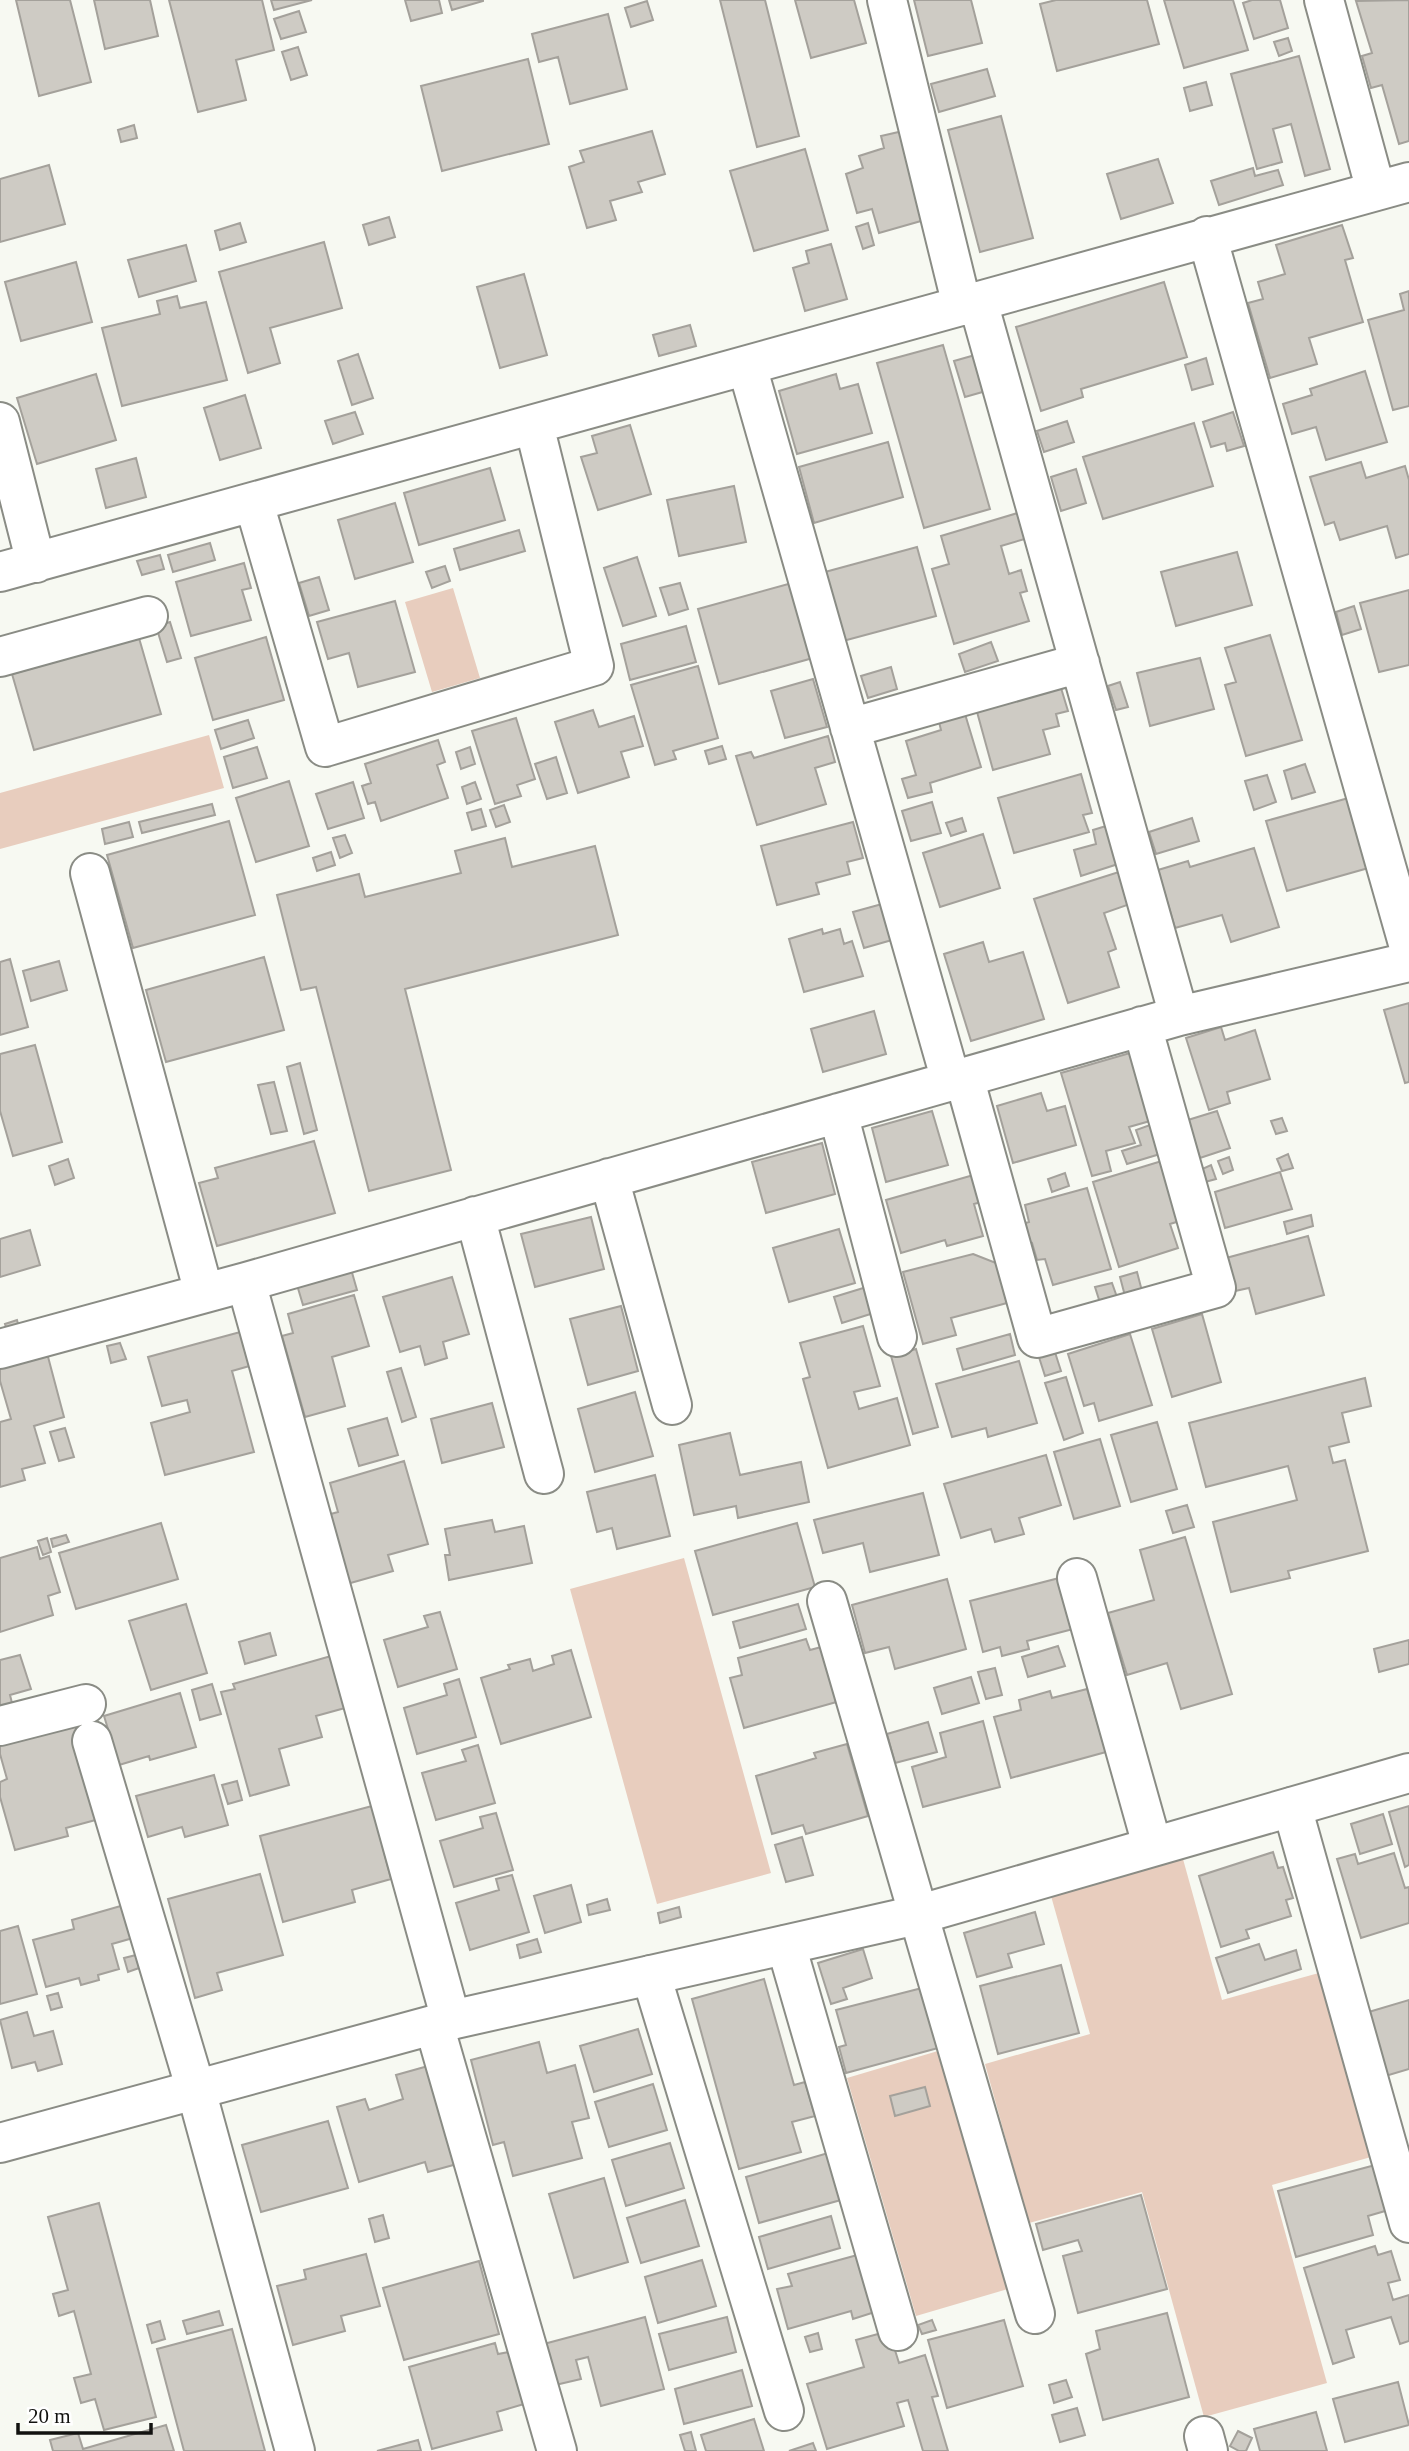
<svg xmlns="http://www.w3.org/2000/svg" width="1409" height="2451" viewBox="0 0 1409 2451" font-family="Georgia,serif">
<rect width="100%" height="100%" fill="#f7f9f2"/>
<!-- green -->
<path fill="#e8cdbe" d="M453,588L480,678L432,692L405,602Z
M209,735L224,788L0,849V793Z
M684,1558L771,1873L657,1904L570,1589Z
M1183,1859L1222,2000L1326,1971L1378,2155L1272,2185L1327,2383L1204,2417L1142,2192L1029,2223L985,2064L1090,2034L1051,1896Z
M948,2048L1018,2286L916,2316L847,2078Z"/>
<!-- building -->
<path fill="#cecbc4" stroke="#a4a19b" stroke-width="2" d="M16,0H70L91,82L39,96Z
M94,0H150L158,36L105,49Z
M169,0H262L274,50L236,60L246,100L198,112Z
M271,0H312L274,10Z
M405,0H439L442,13L411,21Z
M449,0H483V1L452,10Z
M720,0H765L799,136L757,147Z
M795,0H854L866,43L811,58Z
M914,0H971L982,43L928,56Z
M1056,0H1147L1159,44L1057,71L1040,4Z
M1164,0H1233L1248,50L1184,68Z
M1252,0H1280L1288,28L1254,39L1243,3Z
M1409,0V141L1399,144L1382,85L1371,88L1362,56L1372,53L1356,1Z
M647,1L653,20L631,27L625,8Z
M299,11L306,32L281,39L274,19Z
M608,14L627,89L570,104L558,57L539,62L532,34Z
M1288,38L1292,51L1279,56L1274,42Z
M298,47L307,75L291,80L282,52Z
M1299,56L1330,169L1305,176L1291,124L1273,129L1282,162L1257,169L1231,74Z
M528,59L549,144L442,171L421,86Z
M987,69L995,96L939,112L931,84Z
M1206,82L1212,105L1190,111L1184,88Z
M1001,116L1033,238L980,252L948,130Z
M134,125L137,138L121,142L118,130Z
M652,131L665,174L638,182L642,192L610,201L616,220L587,228L569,167L584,162L580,151Z
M903,131L928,219L879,233L872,209L857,213L846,174L863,168L859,156L884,148L881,136Z
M805,149L828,230L754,251L730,171Z
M1158,159L1173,203L1121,219L1107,174Z
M49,165L65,224L0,242V179Z
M1253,168L1255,176L1278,170L1283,185L1219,205L1211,181Z
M389,217L395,237L369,245L363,225Z
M240,223L246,242L220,250L215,231Z
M868,223L874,245L863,249L856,227Z
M1342,225L1353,258L1345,260L1363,322L1309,338L1317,364L1270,378L1248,303L1263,299L1258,282L1285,274L1276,245Z
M324,242L342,308L270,328L280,363L248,373L219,272Z
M831,244L847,299L805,311L793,268L809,263L806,251Z
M186,245L196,281L139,297L128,260Z
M76,262L92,322L21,341L5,282Z
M524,274L547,355L500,368L477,287Z
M1164,282L1187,357L1081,389L1083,397L1041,411L1016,327Z
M1409,291V406L1393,410L1368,320L1404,310L1400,294Z
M177,296L180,308L206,302L227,380L122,406L102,328L160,314L157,301Z
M690,325L696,346L659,356L653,335Z
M943,345L990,509L924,528L877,363Z
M358,354L373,398L352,405L338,361Z
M975,355L986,391L965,397L954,361Z
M1206,358L1213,384L1192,390L1185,365Z
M1365,371L1387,442L1326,460L1316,427L1292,434L1283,404L1312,395L1310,389Z
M96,374L116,440L37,464L17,398Z
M836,374L840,389L858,384L872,433L797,454L779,391Z
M245,395L261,448L220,460L204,408Z
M355,412L363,434L333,444L325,421Z
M1233,412L1244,446L1227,451L1225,443L1211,447L1203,422Z
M1067,421L1074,442L1044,452L1037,431Z
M1194,423L1213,486L1103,519L1083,457Z
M630,425L651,494L598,510L581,457L597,453L592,436Z
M888,442L903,497L814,523L799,467Z
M136,458L146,497L106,508L96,469Z
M1361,462L1366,478L1405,466L1409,480V554L1396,558L1387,526L1340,540L1334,522L1325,525L1310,477Z
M490,468L505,520L419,545L404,493Z
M1076,469L1086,503L1061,511L1051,477Z
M734,486L746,542L679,556L667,500Z
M395,503L413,562L355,579L338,520Z
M1021,512L1028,538L1001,546L1009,574L1021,570L1027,591L1020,593L1029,621L954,644L932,569L949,564L941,536Z
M519,530L525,551L460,570L454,549Z
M210,543L215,560L173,572L168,555Z
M917,547L936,616L843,641L825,572Z
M1237,552L1252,605L1176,626L1161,572Z
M160,555L164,569L142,575L137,561Z
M637,557L656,616L623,626L604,568Z
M244,563L251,588L242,590L251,620L191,636L176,582Z
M445,566L450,581L432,588L426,572Z
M319,577L329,610L309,616L299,583Z
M680,583L688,609L669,615L660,588Z
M792,583L813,658L719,684L698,609Z
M1409,590V665L1379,672L1360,603Z
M395,601L415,672L358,687L349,653L328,659L317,622Z
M1354,606L1361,629L1342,635L1336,612Z
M170,622L181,658L167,662L156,626Z
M686,626L696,662L630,680L621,644Z
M1270,635L1302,740L1246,756L1225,685L1236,682L1225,648Z
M266,637L284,700L213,720L195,658Z
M139,638L161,714L34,750L12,674Z
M991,642L998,661L965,672L959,654Z
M1200,658L1214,709L1150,726L1137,673Z
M698,666L718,738L673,751L676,759L655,765L631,685Z
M891,667L897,689L868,698L861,676Z
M1058,678L1068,711L1056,714L1059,726L1043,730L1050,754L993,770L974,701Z
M813,679L827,727L785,738L771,691Z
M1120,682L1128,707L1116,710L1108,686Z
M593,710L599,727L634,716L643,746L621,752L629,777L578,793L555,722Z
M965,714L981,767L930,783L932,792L908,798L902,779L916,775L906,741L941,730L939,722Z
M516,718L535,779L517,785L521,796L495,804L472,731Z
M248,720L254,738L221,749L215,730Z
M828,736L835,762L815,768L826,804L757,825L736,756L751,752L754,758Z
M438,740L445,762L437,765L448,798L381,821L375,802L368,804L362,786L371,783L365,764Z
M722,746L726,759L709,764L705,751Z
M257,747L267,778L233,788L224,757Z
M470,747L475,764L461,769L456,752Z
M556,757L567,793L547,799L535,764Z
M1305,764L1315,792L1292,799L1284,771Z
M1081,774L1092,813L1083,815L1089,832L1014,853L998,798Z
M1267,775L1276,802L1254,810L1245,781Z
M289,781L309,846L256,862L236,798Z
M353,782L364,818L328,829L316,794Z
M475,782L481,799L467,804L462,787Z
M1352,797L1372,867L1287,891L1266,821Z
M932,802L941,833L911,841L902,811Z
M212,804L215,815L142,833L139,822Z
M504,805L510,822L496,827L490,810Z
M481,809L486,826L472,830L467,813Z
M962,818L966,831L951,836L946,823Z
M1192,818L1199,841L1156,854L1149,832Z
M229,821L255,915L133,948L107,855Z
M129,822L133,837L105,844L102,829Z
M853,822L863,858L847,862L850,874L816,883L819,894L777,905L761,846Z
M1106,826L1118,864L1081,876L1074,850L1096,844L1093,830Z
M983,834L1000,888L940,907L923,853Z
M345,835L352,853L340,858L333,838Z
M505,838L512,867L595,846L618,935L405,989L451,1170L369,1191L316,987L301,990L277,895L359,874L365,897L461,873L455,851Z
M1254,848L1279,927L1231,942L1222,915L1175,928L1158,870L1188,861L1190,867Z
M331,852L335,865L317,871L313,858Z
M1122,871L1133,903L1104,913L1116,949L1108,952L1119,987L1068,1003L1034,899Z
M882,904L892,940L864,948L853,912Z
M822,929L823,934L840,929L844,944L852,941L863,976L804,992L789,939Z
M983,942L989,962L1023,952L1044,1019L971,1041L944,954Z
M264,957L284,1030L166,1062L146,990Z
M10,959L28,1027L0,1035V962Z
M59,961L67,990L31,1001L23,971Z
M1409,1003V1082L1405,1083L1384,1010Z
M874,1011L886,1054L823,1072L811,1029Z
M1221,1027L1225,1040L1255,1030L1270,1079L1227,1092L1230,1103L1209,1110L1186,1038Z
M35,1045L62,1142L13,1156L0,1111V1054Z
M1130,1053L1150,1121L1129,1127L1135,1143L1106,1151L1111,1171L1092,1176L1061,1073Z
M300,1063L317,1130L304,1134L287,1067Z
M274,1082L287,1131L271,1134L258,1085Z
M1041,1093L1047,1111L1065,1106L1076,1145L1013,1163L997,1106Z
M932,1111L948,1165L886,1182L872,1128Z
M1217,1111L1230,1148L1200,1158L1188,1120Z
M1282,1118L1287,1131L1276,1134L1271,1121Z
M1150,1125L1160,1154L1127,1164L1122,1151L1141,1145L1136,1130Z
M314,1141L335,1213L217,1246L199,1183L218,1178L215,1168Z
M822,1143L835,1194L766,1213L752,1162Z
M1288,1154L1293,1168L1282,1171L1277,1159Z
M1229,1157L1233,1170L1223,1174L1218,1161Z
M68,1159L74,1178L55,1185L49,1166Z
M1165,1160L1183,1220L1170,1224L1178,1248L1119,1267L1093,1182Z
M1211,1165L1216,1179L1205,1182L1200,1170Z
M1280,1172L1292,1209L1225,1228L1215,1192Z
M1065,1173L1069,1186L1052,1192L1048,1179Z
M977,1174L985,1201L974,1204L983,1236L947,1246L945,1240L901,1253L886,1200Z
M1087,1188L1111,1269L1053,1285L1045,1259L1037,1260L1032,1243L1027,1244L1022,1224L1029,1222L1025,1205Z
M1311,1215L1313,1226L1287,1234L1284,1222Z
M591,1217L604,1269L535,1287L521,1234Z
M839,1229L855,1283L789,1302L773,1248Z
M30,1230L40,1265L0,1277V1239Z
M1308,1236L1324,1295L1256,1314L1249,1288L1235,1291L1226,1258Z
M973,1254L996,1263L1007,1303L951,1318L956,1335L923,1344L903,1272Z
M351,1269L357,1290L303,1305L297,1285Z
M1137,1272L1142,1291L1125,1296L1120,1277Z
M452,1277L469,1334L443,1342L447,1358L425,1365L420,1346L400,1352L383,1297Z
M1112,1283L1118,1300L1101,1306L1095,1287Z
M873,1285L880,1311L842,1323L834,1297Z
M354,1295L369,1346L332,1357L345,1406L305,1417L282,1336L293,1333L288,1314Z
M621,1306L638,1371L588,1385L570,1319Z
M1202,1314L1221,1382L1172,1397L1152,1329Z
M17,1320L20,1331L8,1334L5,1324Z
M863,1326L880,1386L854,1392L859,1409L897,1398L910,1445L828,1468L803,1379L810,1377L800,1343Z
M244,1331L253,1365L232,1371L254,1452L165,1475L151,1423L190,1412L187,1400L162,1406L148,1357Z
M1010,1334L1015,1355L963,1370L957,1349Z
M1130,1334L1152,1405L1099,1421L1094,1403L1084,1406L1068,1354Z
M120,1343L126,1359L111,1363L107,1346Z
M1053,1346L1061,1371L1045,1376L1037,1351Z
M916,1349L938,1427L913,1434L891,1356Z
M47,1353L64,1417L34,1426L45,1463L22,1469L25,1480L0,1487V1422L11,1419L0,1381V1366Z
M1019,1361L1037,1423L988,1437L986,1428L952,1437L936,1384Z
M401,1368L416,1417L402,1422L387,1372Z
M1066,1377L1083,1433L1064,1440L1045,1383Z
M1365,1378L1371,1406L1342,1413L1349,1442L1329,1447L1333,1463L1345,1460L1368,1551L1288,1571L1290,1578L1231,1592L1213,1522L1297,1500L1288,1466L1206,1487L1189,1423Z
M635,1392L653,1456L595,1472L578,1409Z
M492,1403L504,1447L442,1463L431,1419Z
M387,1418L398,1455L359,1466L348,1429Z
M1157,1422L1177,1489L1131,1502L1111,1435Z
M65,1428L74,1457L59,1461L50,1432Z
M730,1433L740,1475L801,1462L809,1502L738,1518L736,1506L694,1515L679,1445Z
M1100,1439L1120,1506L1074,1519L1054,1452Z
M1046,1455L1061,1505L1019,1518L1024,1534L995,1542L991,1529L961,1538L944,1484Z
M404,1461L428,1544L388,1555L393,1571L347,1584L327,1515L338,1512L330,1483Z
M655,1475L670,1536L617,1549L612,1528L597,1532L587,1492Z
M923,1493L939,1555L870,1572L863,1543L823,1553L814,1520Z
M1187,1505L1194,1527L1173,1533L1166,1511Z
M492,1520L495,1532L524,1526L532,1563L449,1580L445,1555H450L445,1529Z
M161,1523L178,1579L76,1609L59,1553Z
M797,1523L815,1587L713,1615L695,1551Z
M66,1535L69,1542L53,1547L51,1539Z
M1185,1537L1232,1694L1181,1709L1167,1663L1127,1675L1108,1613L1154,1600L1140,1550Z
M47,1538L51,1552L43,1555L38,1541Z
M37,1547L40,1559L49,1556L60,1592L48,1596L53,1615L0,1632V1558Z
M1063,1577L1077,1628L1027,1641L1029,1649L1002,1656L1000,1647L983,1652L970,1601Z
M947,1579L966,1649L895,1669L889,1647L865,1653L852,1605Z
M186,1604L207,1673L151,1690L129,1621Z
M798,1604L806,1629L740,1648L733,1622Z
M440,1612L457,1669L398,1687L384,1640L428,1627L424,1616Z
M270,1633L276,1655L245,1664L239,1642Z
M806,1639L810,1650L825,1646L840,1701L744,1728L730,1678L742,1675L738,1658Z
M1409,1640V1664L1379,1672L1374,1649Z
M1058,1646L1065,1666L1028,1677L1022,1657Z
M571,1650L591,1717L501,1744L481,1678L510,1669L508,1665L530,1659L533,1671L554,1664L552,1656Z
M20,1655L31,1689L10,1695L13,1707L0,1710V1660Z
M331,1656L345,1708L316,1716L322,1737L279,1749L289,1785L250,1796L221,1692L235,1689L233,1684Z
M995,1668L1002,1695L986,1699L978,1672Z
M971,1677L979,1703L942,1714L934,1688Z
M459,1679L476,1737L417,1754L404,1708L447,1695L444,1684Z
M212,1684L221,1714L200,1720L192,1690Z
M1087,1689L1106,1752L1011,1778L994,1717L1021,1710L1019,1700L1050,1691L1052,1698Z
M180,1693L196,1747L150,1760L149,1756L119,1765L104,1716Z
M76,1718L103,1818L66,1828L68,1836L15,1850L0,1797V1782L7,1779L0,1754V1740Z
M983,1721L1000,1787L923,1807L912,1767L946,1757L940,1733Z
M928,1722L937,1752L895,1763L887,1734Z
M847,1744L868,1816L806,1834L803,1825L772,1834L756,1776L816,1758L814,1753Z
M478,1745L495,1803L436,1820L422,1773L466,1761L462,1750Z
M214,1775L228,1825L185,1837L182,1827L148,1837L136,1796Z
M237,1781L242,1800L228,1804L222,1785Z
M372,1806L391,1879L352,1890L355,1902L283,1922L260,1836Z
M1409,1806V1865L1405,1867L1389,1812Z
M496,1813L513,1870L454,1887L440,1841L483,1828L480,1817Z
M1383,1814L1392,1844L1360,1854L1351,1824Z
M802,1837L813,1875L786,1882L775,1845Z
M1273,1852L1278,1868L1283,1867L1293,1898L1286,1900L1291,1916L1246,1930L1249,1938L1221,1947L1199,1876Z
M1394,1853L1405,1888L1409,1887V1923L1361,1938L1337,1859L1355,1854L1358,1864Z
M260,1874L283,1955L217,1973L222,1990L195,1998L168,1899Z
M512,1875L529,1932L470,1950L456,1903L499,1890L496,1879Z
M571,1885L581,1922L545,1933L534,1896Z
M607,1899L610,1910L589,1915L587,1905Z
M131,1903L140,1936L112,1944L119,1969L98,1975L99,1980L81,1985L79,1978L46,1987L33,1940L74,1929L72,1920Z
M679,1907L681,1917L660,1923L658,1913Z
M1035,1912L1044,1944L1008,1954L1012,1967L977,1977L964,1933Z
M18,1926L37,1994L0,2004V1931Z
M537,1939L541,1952L520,1958L517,1945Z
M1259,1944L1265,1960L1296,1950L1301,1969L1228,1993L1216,1958Z
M863,1949L872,1978L843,1988L847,1999L831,2004L818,1963Z
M136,1955L139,1968L128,1972L124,1958Z
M1061,1965L1079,2033L998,2054L980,1986Z
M764,1979L794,2085L805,2082L815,2116L792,2122L801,2152L739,2169L692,1999Z
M922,1988L938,2048L846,2073L839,2047L846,2045L836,2010Z
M58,1993L62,2007L51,2010L47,1996Z
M1409,2000V2069L1382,2077L1362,2014Z
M27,2012L34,2036L53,2031L62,2064L38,2071L35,2062L12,2068L0,2020Z
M638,2029L652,2074L594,2092L580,2046Z
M539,2042L547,2073L575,2065L589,2118L572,2122L582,2158L513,2176L504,2142L493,2145L471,2060Z
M428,2066L457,2164L428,2172L425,2162L359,2182L337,2107L365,2099L369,2110L403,2099L396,2075Z
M653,2084L667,2130L609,2147L595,2102Z
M925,2087L930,2106L895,2116L890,2096Z
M328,2121L348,2188L261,2212L242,2145Z
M670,2143L684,2188L626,2206L612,2160Z
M835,2151L848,2198L759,2223L746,2177Z
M1379,2164L1392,2209L1368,2216L1373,2235L1296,2257L1278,2191Z
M604,2178L628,2262L574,2278L549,2194Z
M1141,2195L1167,2289L1078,2313L1063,2256L1082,2251L1078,2240L1043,2250L1036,2224Z
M685,2200L699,2246L641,2263L627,2218Z
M99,2203L156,2417L104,2430L95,2399L81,2403L74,2378L91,2374L74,2311L59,2316L53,2294L68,2290L48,2217Z
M383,2215L389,2238L375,2242L369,2219Z
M831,2216L840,2248L768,2269L759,2237Z
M1375,2246L1378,2255L1391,2251L1400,2280L1388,2283L1393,2300L1409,2295V2341L1400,2344L1391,2317L1346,2330L1354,2357L1333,2364L1304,2268Z
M366,2254L380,2306L341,2316L345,2331L293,2345L277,2286L306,2279L304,2270Z
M861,2254L878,2311L853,2319L851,2311L788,2329L777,2289L792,2286L788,2274Z
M702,2260L716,2306L658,2323L645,2277Z
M479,2261L499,2334L404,2360L383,2288Z
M219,2311L223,2325L187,2334L183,2321Z
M1167,2313L1189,2397L1103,2420L1086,2354L1100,2349L1096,2331Z
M645,2317L664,2389L601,2406L588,2357L576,2360L581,2379L551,2386L540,2345Z
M727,2317L736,2352L669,2370L659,2334Z
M932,2320L936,2330L922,2334L918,2325Z
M1004,2320L1023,2386L947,2408L928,2340Z
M160,2321L165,2339L152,2343L147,2325Z
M232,2329L265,2451H184L157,2349Z
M889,2331L899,2363L925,2355L938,2396L932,2397L948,2451H923L908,2400L897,2403L904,2426L827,2449L807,2384L864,2367L856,2340Z
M818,2333L822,2349L810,2352L805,2337Z
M495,2343L498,2354L509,2352L524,2404L497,2412L502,2430L432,2449L409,2367Z
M742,2370L752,2406L684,2424L675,2389Z
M1066,2380L1072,2397L1054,2403L1049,2385Z
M1398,2382L1409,2425L1345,2442L1333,2399Z
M1077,2408L1085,2435L1060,2442L1052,2415Z
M1316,2412L1327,2451H1260L1254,2429Z
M754,2419L764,2451H706L701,2435Z
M166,2425L174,2451H53L50,2440L78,2433L83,2449Z
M1238,2431L1252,2438L1246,2451H1239L1230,2446Z
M691,2432L696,2451H685L680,2435Z
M418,2440L421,2451H377Z
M813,2443L816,2451H789Z"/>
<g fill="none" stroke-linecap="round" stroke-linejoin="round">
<!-- street casing -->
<g stroke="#8a8c85" stroke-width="42">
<path id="street" d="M887,0L962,306
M1324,0L1376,191
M1207,236L1409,947
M978,302L1179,1016
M747,366L951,1081
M0,422L36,563
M254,503L325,747L594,666L534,425
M0,572C470,444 939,309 1409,182
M0,657L148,616
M850,728L1080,663
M90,873L204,1293
M964,1077L1037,1338L1216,1288L1142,1026
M838,1113L897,1337
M609,1178L672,1405
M475,1216L544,1474
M246,1282L451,2020
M0,1349L246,1282L1179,1016L1409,962
M1077,1578L1152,1845
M827,1601L1035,2314
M0,1726L86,1704
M92,1741L196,2090L295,2451
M1292,1807L1409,2223
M786,1945L898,2331
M651,1975L784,2411
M434,2025L557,2451
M1204,2436L1208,2451"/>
</g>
<!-- secondary casing -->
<g stroke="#8a8c85" stroke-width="42">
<path id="secondary" d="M0,2143L451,2020L917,1915L1409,1773"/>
</g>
<!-- street -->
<use href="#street" stroke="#fff" stroke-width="38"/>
<!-- secondary -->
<use href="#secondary" stroke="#fff" stroke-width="38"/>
</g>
<!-- scale -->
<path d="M18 2423v10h133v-10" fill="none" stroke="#121210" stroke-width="3.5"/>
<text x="28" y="2423" font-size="21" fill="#121210" stroke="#ffffff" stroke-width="5" paint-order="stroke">20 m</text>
</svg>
